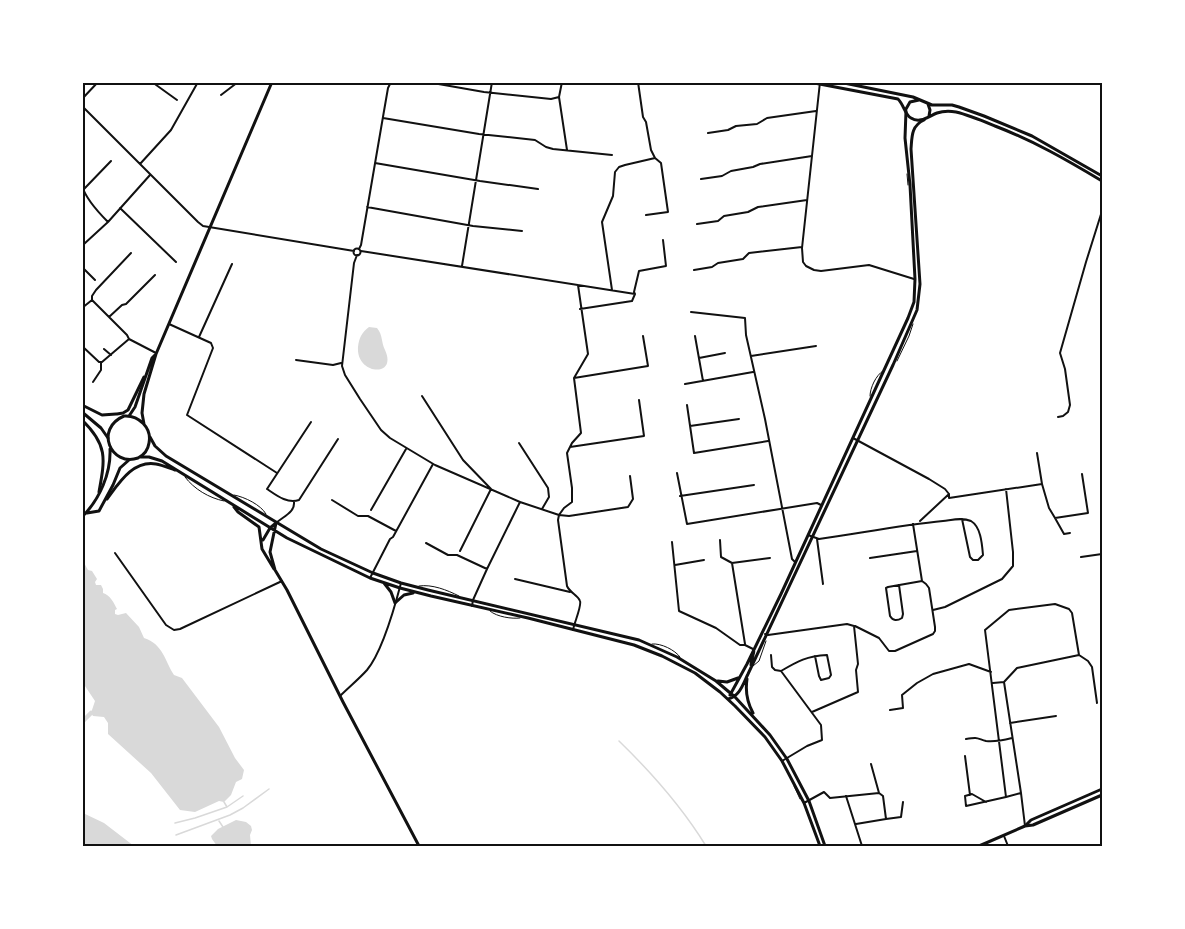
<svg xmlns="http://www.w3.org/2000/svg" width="1185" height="929" viewBox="0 0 1185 929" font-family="Figtree,sans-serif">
<rect width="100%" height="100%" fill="#fff"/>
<!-- water -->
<path fill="#d9d9d9" d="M369,327L377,328C383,335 381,342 385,350C398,378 356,375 358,347C359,338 362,332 369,327Z
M82,558H84L83,561L88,570L92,571L97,579L95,582L96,585H101L103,589V593C110,595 114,603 117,609L115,610V614L118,615L126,613L139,627L144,638C163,644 165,661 174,675L182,678L219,727L235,758L244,770L242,779L236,782L231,795L224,802L219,801L195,812L180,810L151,773L108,734V723L104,717L93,716L91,713L95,701L83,683Z
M83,813L104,823L134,846H83Z
M236,820L246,822L251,826L252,830L250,835L251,846H217L212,839L211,836L218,829Z"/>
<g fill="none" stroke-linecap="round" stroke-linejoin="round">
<!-- stream -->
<path stroke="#d9d9d9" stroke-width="1.5" d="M619,741C652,773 682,807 706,846
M224,802L227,807L243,796
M219,821L223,827
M175,823L195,818L227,807
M176,835L230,815L243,808L269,789"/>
<!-- canal -->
<path stroke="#d9d9d9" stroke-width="4.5" d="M82,722L91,713"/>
<!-- service -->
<path stroke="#111" stroke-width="1" d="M907,174L908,185
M897,361L909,336L913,324
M870,396C870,388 876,375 883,371
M185,477C194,489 209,498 224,501
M234,495C245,497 261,505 266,514
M419,586C432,584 447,590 459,596
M490,611C497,617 512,619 520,618
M652,644C661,643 675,650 680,657
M753,666L759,661L766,641
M794,786L800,799"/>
<!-- minor -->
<path stroke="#111" stroke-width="2" d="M152,82L177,100
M427,82L484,92L551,99L559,97L562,82
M638,82L643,117L646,122L651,150L655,158L661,163L668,212L646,215
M820,82L802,248L803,262L806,266L814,270L821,271L869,265L914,279
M221,95L238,82
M559,97L567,150
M82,99L98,82
M82,106L198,222L203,226L354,251
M383,118L479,134L535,140L546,147L553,149L612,155
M708,133L728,130L736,126L757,124L767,118L816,111
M375,163L480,181L538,189
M140,164L171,130L198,82
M701,179L722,176L731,171L753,167L760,164L812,156
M82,186C86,199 98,212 108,222
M84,189L111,161
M367,207L473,226L522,231
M120,208L176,262
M697,224L718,221L724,216L748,212L758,207L807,200
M353.5 252a3.5 3.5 0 1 1 7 0a3.5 3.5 0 1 1-7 0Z
M359,249L361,245L384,111L388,88L391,82
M82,250L84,244L108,222L150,175
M361,251L635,294
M131,253L96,290L92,296V300L127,335L129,339L156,353
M357,255L354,263L342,366L345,375L360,399L381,430L390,438L435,465L520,502L559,515L564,508L572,502V488L567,453L572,443L581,433L574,378L588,354L578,285
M462,266L492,82
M82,267L95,280
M694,270L712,267L718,263L743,259L749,253L802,247
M612,290L602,222L613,196L615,172L619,167L625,165L655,158
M82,308L92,300
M580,309L632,301L635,294L634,292L639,271L666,266L663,240
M691,312L745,318L746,335L765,419L792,559L795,562
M109,317L122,305L126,304L155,275
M169,324L211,343L213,348L187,415L277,473
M695,336L703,381
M199,337L232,264
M82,346L99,362H102L129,339
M104,349L111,355
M751,356L816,346
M699,358L725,353
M296,360L333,365L341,363
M574,378L648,366L643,336
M93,382L101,370V362
M685,384L753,372
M422,396L463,460L491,489L460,551
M687,405L694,453L768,441
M1058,417L1063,416L1068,412L1070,405L1065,369L1060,353L1086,262L1102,211
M311,422L267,489C276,495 287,504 299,500L338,439
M690,426L739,419
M853,438L929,479L945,489L949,494V498L1042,484L1049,508L1055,518L1088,513L1082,474
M519,443L548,488L549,497L542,509
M570,447L644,436L639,400
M1037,453L1042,484
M677,473L687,524L817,503L821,505
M680,496L754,485
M332,500L358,516H368L396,531
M371,510L406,449
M1055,518L1064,534L1070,533
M920,521L949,494
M276,523C284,516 295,512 294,502
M808,535L819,539C861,533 902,525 943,521C952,520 962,517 971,521C981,527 982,544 983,555L978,560H973L970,557L962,519
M817,539L823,584
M720,540L721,557L732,563L745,644
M672,542L679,611L716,628L740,645H745L753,649
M426,543L448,555H457L487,569
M115,553L166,625L174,630L180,629L282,581
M1081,557L1102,554
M870,558L917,551
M732,563L770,558
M675,565L704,560
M370,578L390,539L393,537L433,464
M515,579L570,592
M899,585L903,614L902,618C897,621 893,621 890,616L886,588L888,587L922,581L913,524
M472,606L473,600L487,569L520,502
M933,610L945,607L1002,579L1013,566V552L1006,489
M855,626L879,638L889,651H895L933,634L935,631V627L929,588L926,584L922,581
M573,630C574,623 582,606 580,601C578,595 570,593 567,586L558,520L559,515L569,516L628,507L633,499L630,476
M765,634L768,635L847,624L854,626L858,664L856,670L858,692L812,712
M771,655L772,667L775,670L781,671
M1079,655L1088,661L1092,667L1097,703
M993,683L1004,682
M340,696C349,687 359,679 367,670C382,652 395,606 401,583
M890,710L903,708L902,695L917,683L933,674L969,664L991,672
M1010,723L1056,716
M966,739C978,737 976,738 986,741C994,742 1004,740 1012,738
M965,756L970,795
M782,761L807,746L822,740L821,725L781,671C798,661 807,656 827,655L831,675L829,678L821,680L819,676L815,656
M879,793L883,796L886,819L901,817L903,802
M1021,793L1006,797L985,630L1009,610L1055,604L1069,609L1072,613L1079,655L1017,668L1004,682L1021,793L1025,826
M846,796L862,846
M986,802L972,794L965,796L966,806C979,803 993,800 1006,797
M804,803L824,792L830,798L879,793L871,764
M856,824L886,819
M1004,836L1008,846"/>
<!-- tertiary -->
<path stroke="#111" stroke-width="3" d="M82,405L102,415L116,414
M82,412L101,428L108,438
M117,414L123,413L128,410L144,377
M82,420C108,445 105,459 99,492
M150,437L155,446L166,456L321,549L373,573L401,583L428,590L639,640L677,657L716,681L735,697L770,735L787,759L809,801L825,846
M141,457H149L162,461L287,538L370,578L400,588L431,596L528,618L634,645L662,656L695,673L720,692L735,706L765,737L782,761L804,803L820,846
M107,499C119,483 133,460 156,464C162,465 169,468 175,470
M234,507L238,512L259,527L262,549L274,569
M276,523L270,552L275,570L287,590L343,702L419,846
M263,540L270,528L276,523
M384,583L391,592L395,603L404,595L413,593
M751,665C751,659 754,655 754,649
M747,679C745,692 747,702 753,713
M718,681L727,682L738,678
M730,695L747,664L781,594L908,318L914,302L915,279L910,185L905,138L906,111
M728,699C740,696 743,684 748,674L893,365L917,310L920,284L911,149C912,137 911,126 924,120
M1025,826L1033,825L1102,795
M979,846L1025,826L1031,820L1102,789"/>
<!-- secondary -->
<path stroke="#111" stroke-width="3" d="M809,82L898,99C904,105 905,115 911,118C920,124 929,116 937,113C943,111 950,111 956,112C969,115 983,121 995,126C1034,141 1067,160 1102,181
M839,82L913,97L932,105H952L959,107L984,116L1032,136L1102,176
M928,104L930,110L929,116
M906,109L910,102L919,100
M124,416C139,415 152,428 149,443C148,450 144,455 138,458C111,467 94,429 124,416Z
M129,416L135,407L152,358L155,355
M144,424L142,413L144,394L156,354L272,82
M87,513L99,511L113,485L120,468L129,460
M82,517C100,499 111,473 110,449"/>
</g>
<!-- border -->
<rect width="1185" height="929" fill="none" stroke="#ffffff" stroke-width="168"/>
<rect x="84" y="84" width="1017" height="761" fill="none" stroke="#111" stroke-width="2"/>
</svg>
